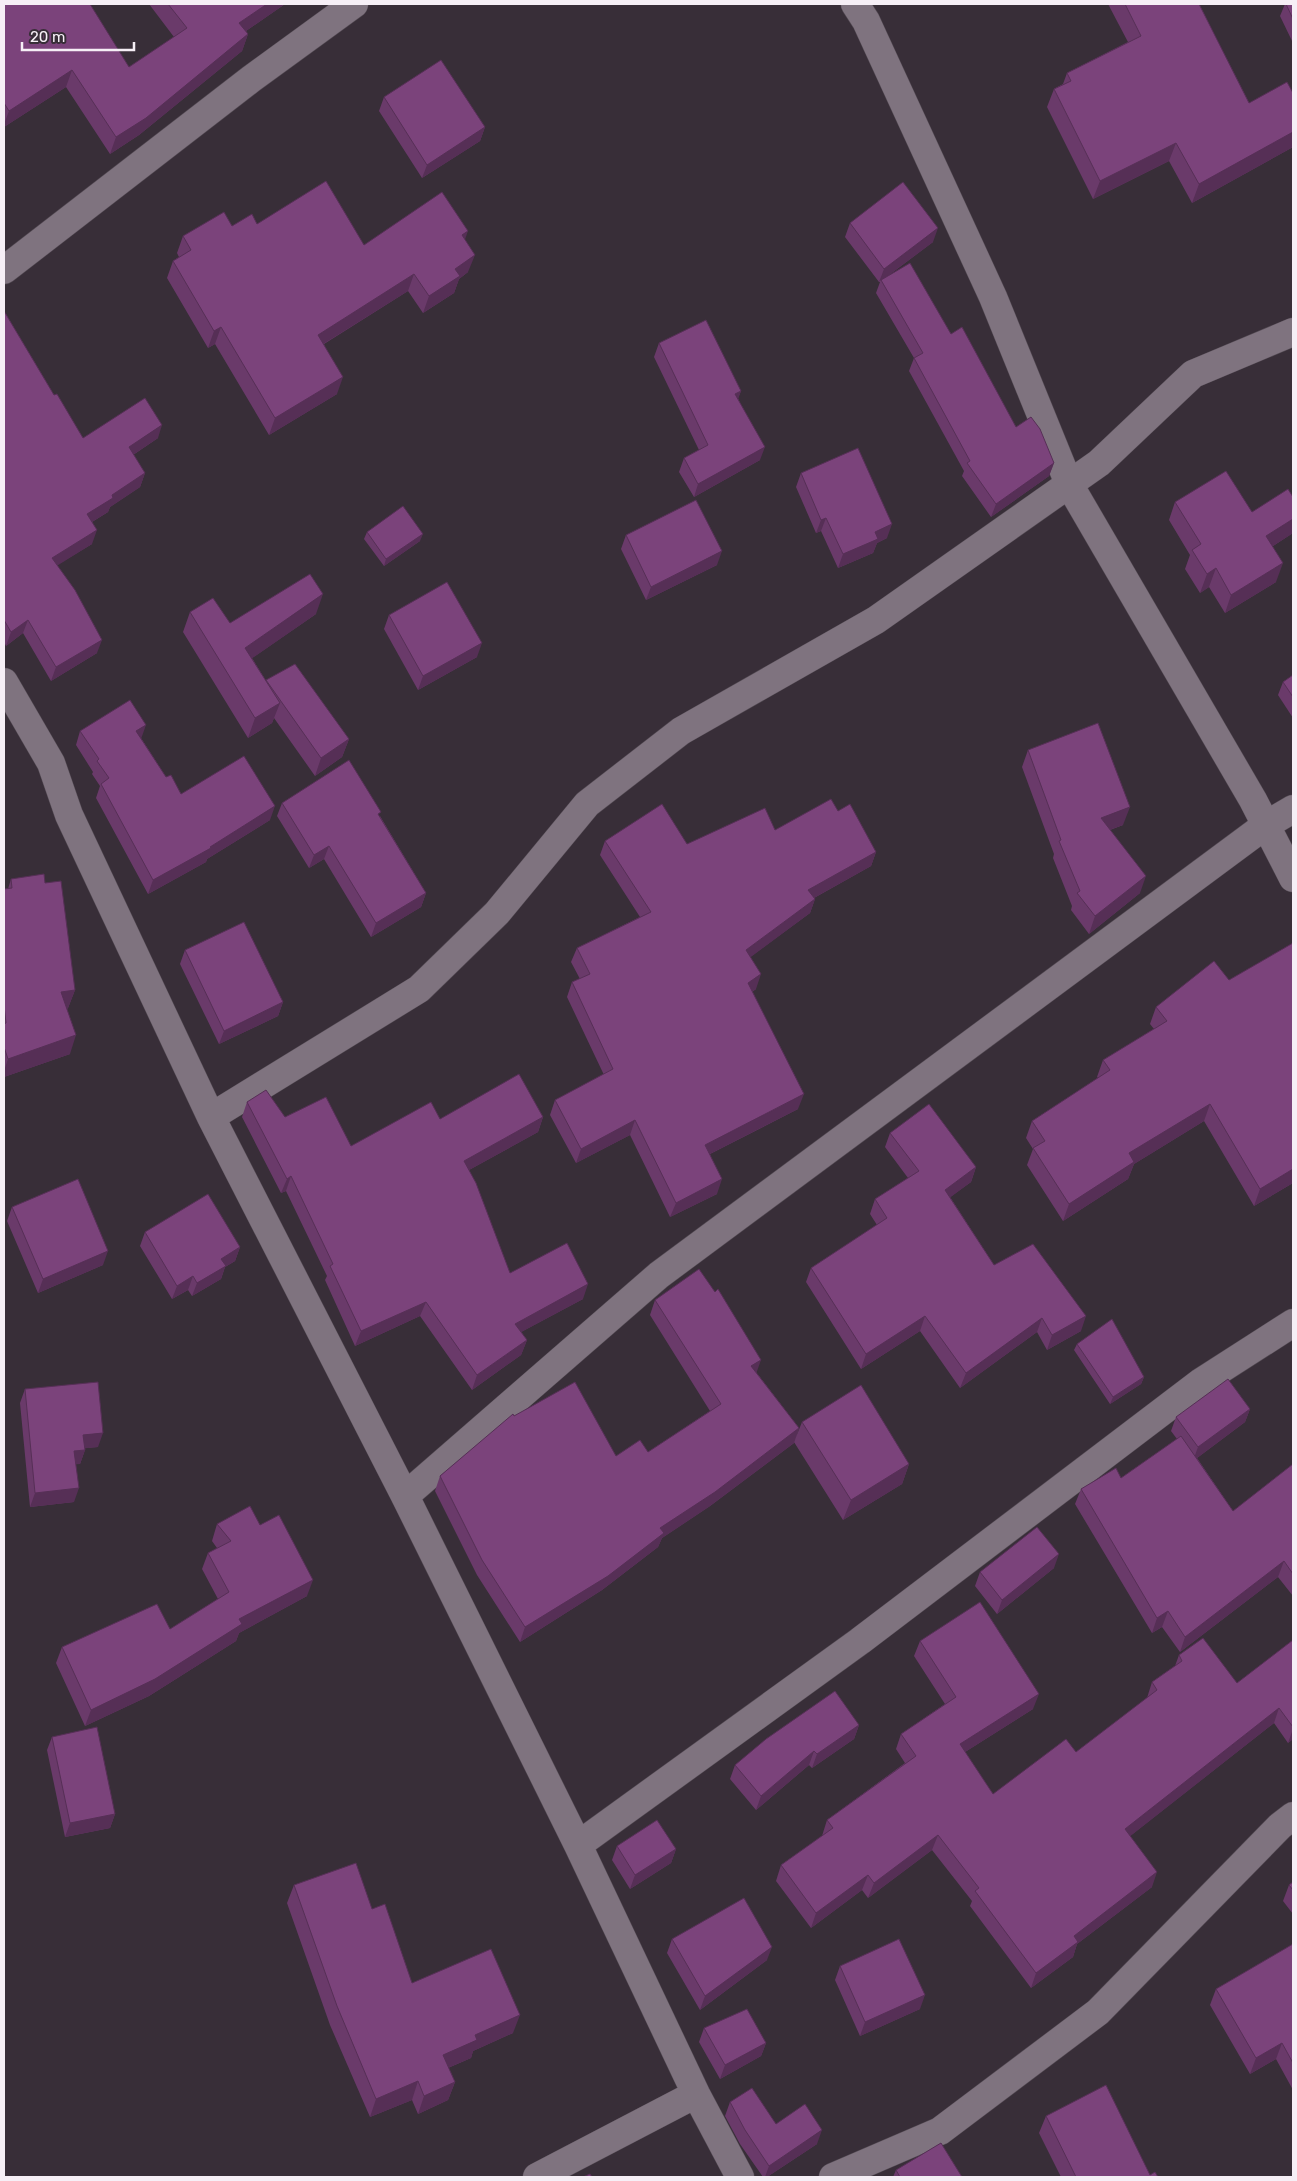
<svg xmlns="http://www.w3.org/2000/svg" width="1297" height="2181" viewBox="0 0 1297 2181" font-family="Rubik,sans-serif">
<rect width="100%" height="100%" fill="#382e38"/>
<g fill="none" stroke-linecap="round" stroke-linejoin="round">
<!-- street casing -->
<g stroke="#534a53" stroke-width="29">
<path id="street" d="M855,4L866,21L993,297L1069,484L1253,800L1293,878
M4,270L251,79L354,4
M4,682L51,763L69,815L211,1117L405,1496L578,1845L696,2094L740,2177
M211,1117L419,989L497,913L587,804L681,731L876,620L1099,463L1193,374L1293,332
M405,1496L659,1275L1266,825L1293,809
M578,1845L860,1641L1201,1382L1293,1323
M537,2177L696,2094
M833,2177L940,2131L1098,2012L1280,1826L1293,1816"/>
</g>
<!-- street -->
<use href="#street" stroke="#7f737f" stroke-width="28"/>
</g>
<!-- wall -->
<path fill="#6a3a6a" d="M4,4L129,67L174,37L149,4H285L246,31L248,34L242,51L139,135L110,154L66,87L4,127Z
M1108,4H1199L1249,103L1293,93V147L1192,203L1169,161L1093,199L1047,107L1054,89L1063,84L1067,73L1128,42Z
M1285,4H1293V43L1280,16Z
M384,97L485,127L480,141L422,178L379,111Z
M850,223L933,242L889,275L951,334L1016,427L1054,463L1049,476L991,517L962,476L964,471L909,371L914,358L876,293L880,282H879L845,237Z
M257,224L364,245L465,240L468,272L459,279L454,293L423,313L408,291L324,344L337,394L269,435L215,344L208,348L167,278L173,261L179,257L177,253L183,236L232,226Z
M4,311L54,395L83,438H158L133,455L145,473L140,487L110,507L108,512L92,522V544L57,565L97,653L51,681L23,633L6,646L4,642Z
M659,343L741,391L738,398L760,460L694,497L679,472L684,458L699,450L654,357Z
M801,473L887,538L877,543L873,553L838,568L821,531L816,533L796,487Z
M1293,497V533L1273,546L1276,582L1225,613L1209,587L1200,593L1185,569L1190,555L1169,520L1175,502L1252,512Z
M367,532L420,541L384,566L364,539Z
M626,535L717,565L646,600L621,549Z
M190,612L230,623L316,614L252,658L266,681V680L349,739L342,757L315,776L274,718L272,723L248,738L183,632Z
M389,615L477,657L418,690L384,629Z
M1293,675V718L1278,695L1283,682Z
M80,731L141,738L166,777L181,794L270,820L207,859L206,862L148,894L96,798L100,786L92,774L93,772L76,745Z
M1028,750L1123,825L1110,830L1140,893L1089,934L1071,910L1072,906L1053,858L1054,854L1022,767Z
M282,803L380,816L426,893L421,907L371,937L324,859L309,868L277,816Z
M838,811L876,852L871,866L814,898L815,899L810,913L750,957L756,989L752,992L798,1109L710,1154L717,1194L670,1217L630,1135L576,1163L550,1115L555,1100L604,1075L567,997L572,982L580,979L571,962L577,948L640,917L600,855L605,841L687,844L775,830Z
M11,879L45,883L75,990L68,1008L67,1009L70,1054L4,1077V889H8Z
M1293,943V1183L1254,1206L1204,1121L1134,1164L1128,1179L1063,1221L1027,1165L1033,1149L1026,1138L1032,1121L1098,1078L1097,1077L1103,1060L1154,1029L1150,1024L1156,1007L1229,980Z
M185,950L283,1002L278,1016L219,1044L180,964Z
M247,1102L285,1117L351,1146L440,1119L543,1117L538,1132L469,1170L510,1273L583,1299L521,1332L527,1340L521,1355L472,1390L420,1316L355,1346L325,1280L327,1276L286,1191L281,1193L242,1117Z
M890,1133L976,1167L971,1182L950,1197L994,1265L1081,1331L1047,1350L1037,1332L960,1388L920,1331L861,1369L806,1282L811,1268L877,1225L870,1214L875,1199L908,1178L885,1147Z
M12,1207L103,1265L38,1293L7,1221Z
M145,1232L240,1247L235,1261L225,1267L221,1279L192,1296L188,1290L172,1299L140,1246Z
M655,1300L756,1372L799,1428L794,1443L710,1506L662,1538L658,1547L602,1590L520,1642L477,1575L435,1491L440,1476L514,1416L616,1456L648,1452L710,1411L650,1315Z
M1077,1344L1144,1377L1141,1384L1110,1404L1074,1350Z
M25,1389L98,1447L85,1448V1450L80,1464H76L74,1502L30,1507L20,1403Z
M1250,1409L1245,1422L1197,1458L1233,1511L1293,1464V1596L1278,1577L1180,1652L1162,1627L1152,1633L1075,1504L1081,1489L1121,1478L1177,1439L1171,1431L1176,1417Z
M802,1422L909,1464L902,1484L843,1520L794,1442Z
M217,1524L260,1525L307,1596L239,1633L236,1641L149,1696L85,1726L56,1663L62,1647L170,1629L218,1599L202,1569L208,1553L217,1548L212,1541Z
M1054,1568L997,1614L975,1586L980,1572Z
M1293,1640V1739L1288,1743L1274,1723L1130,1836L1152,1887L1077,1944L1073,1957L1031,1988L970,1906L972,1901L932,1850L868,1898L862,1890L811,1928L776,1881L781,1865L822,1836L827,1820L905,1763L896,1749L901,1734L945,1704L914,1656L920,1641L1033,1709L965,1752L993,1794L1076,1752L1147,1698L1152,1682L1175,1666L1179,1655L1237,1683Z
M859,1725L854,1739L812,1768L809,1765L756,1810L730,1779L735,1765Z
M52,1737L115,1814L110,1828L65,1837L47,1750Z
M617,1846L676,1849L671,1863L630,1889L612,1860Z
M1293,1882V1914L1283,1901L1289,1885Z
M294,1885L372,1909L412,1983L513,2033L473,2051L471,2058L448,2068L455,2082L448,2100L418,2114L412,2100L370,2117L330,2025L287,1903Z
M672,1939L767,1960L700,2010L667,1953Z
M1293,1944V2090L1276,2059L1250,2074L1210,2005L1216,1989Z
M840,1966L920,2009L860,2036L835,1980Z
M704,2028L766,2043L761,2056L720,2079L699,2042Z
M730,2102L776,2124L817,2144L767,2177H763L740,2144L725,2116Z
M1046,2116L1150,2175L1158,2177H1061L1039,2133Z
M896,2170L962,2177H893Z"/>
<!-- shaded-wall -->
<path fill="#562f56" d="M267,4H285L233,40L239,23Z
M248,34L242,51L139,135L110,154L116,137Z
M72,70L66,87L4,127V124L9,111Z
M485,127L480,141L422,178L427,165Z
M1293,132V147L1192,203L1199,184Z
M1176,143L1169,161L1093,199L1100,181Z
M938,228L933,242L881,281V280L879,282L884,269Z
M468,231L462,248V235Z
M475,255L468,272L459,279L454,293L423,313L429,296L455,269Z
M414,274L408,291L312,351L318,335Z
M221,327L215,344L208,348L214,331Z
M343,377L337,394L269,435L275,418Z
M741,391L736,405L735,394Z
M162,425L158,438L124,461L129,447Z
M765,447L760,460L694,497L698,484Z
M1054,463L1049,476L991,517L996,504Z
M145,473L140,487L110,507L108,512L82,528L87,514L112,495Z
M826,518L821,531L816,533L821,520Z
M1293,519V533L1259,555L1266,536Z
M892,524L887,538L877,543L873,553L838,568L843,554L875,532Z
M97,530L92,544L47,572L52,558Z
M423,534L420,541L384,566L386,559Z
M722,551L717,565L646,600L651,587Z
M1283,563L1276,582L1225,613L1231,595Z
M1216,568L1209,587L1200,593L1207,574Z
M323,594L316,614L238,668L245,648Z
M28,620L23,633L6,646L11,632Z
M102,640L97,653L51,681L56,667Z
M482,643L477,657L418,690L423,676Z
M280,703L272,723L248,738L255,718Z
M146,725L141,739L136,731Z
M349,739L342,757L315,776L321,758Z
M275,806L270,820L207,859L206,862L148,894L153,880L210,847Z
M1130,807L1123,825L1095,835L1101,818Z
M329,846L324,859L309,868L314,855Z
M876,852L871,866L803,904L808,890Z
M1146,876L1140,893L1089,934L1095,916Z
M426,893L421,907L371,937L376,923Z
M815,899L810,913L740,965L746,950Z
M761,974L756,989L742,998L748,983Z
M75,990L68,1008L54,1010L61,992Z
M283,1002L278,1016L219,1044L224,1031Z
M76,1035L70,1054L4,1077V1071L8,1059Z
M804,1094L798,1109L700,1159L705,1145Z
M1210,1104L1204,1121L1134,1164L1128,1179L1063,1221L1069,1204L1129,1153Z
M543,1117L538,1132L458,1176L464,1161Z
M635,1120L630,1135L576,1163L581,1149Z
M976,1167L971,1182L940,1205L945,1190Z
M1293,1169V1183L1254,1206L1260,1189Z
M291,1176L286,1191L281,1193L287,1179Z
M722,1179L717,1194L670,1217L676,1203Z
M240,1247L235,1261L225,1267L221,1279L192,1296L197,1283L221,1259Z
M108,1251L103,1265L38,1293L43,1279Z
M193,1276L188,1290L172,1299L177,1286Z
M588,1284L583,1299L510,1338L515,1324Z
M426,1302L420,1316L355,1346L361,1331Z
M925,1316L920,1331L861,1369L866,1354Z
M1086,1316L1081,1331L1047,1350L1052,1335Z
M1042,1318L1037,1332L960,1388L966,1373Z
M527,1340L521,1355L472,1390L477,1375Z
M761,1360L756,1374L751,1366Z
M1144,1377L1141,1384L1110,1404L1113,1397Z
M1250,1409L1245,1422L1193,1461L1198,1447Z
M799,1428L794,1443L710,1506L662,1538L658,1547L602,1590L520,1642L525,1627L660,1528Z
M103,1433L98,1447L78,1449L83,1435Z
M85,1450L80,1464L69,1465L74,1451Z
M909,1464L902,1484L843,1520L851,1500Z
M79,1488L74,1502L30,1507L35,1493Z
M1059,1554L1054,1568L997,1614L1002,1600Z
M1284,1561L1278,1577L1180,1652L1185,1637Z
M313,1580L307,1596L239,1633L236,1641L149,1696L85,1726L91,1710L239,1619Z
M1168,1611L1162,1627L1152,1633L1157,1618Z
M1039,1694L1033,1709L954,1759L960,1744Z
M1279,1708L1274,1723L1119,1845L1125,1829Z
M859,1725L854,1739L812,1768L817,1754Z
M1293,1729V1739L1288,1743Z
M814,1751L809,1765L756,1810L761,1796Z
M115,1814L110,1828L65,1837L70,1823Z
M938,1835L932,1850L868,1898L874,1883Z
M676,1849L671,1863L630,1889L635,1875Z
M1157,1872L1152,1887L1077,1944L1073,1957L1031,1988L1036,1973L1074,1936Z
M868,1875L862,1890L811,1928L816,1913Z
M772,1947L767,1960L700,2010L705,1996Z
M925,1995L920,2009L860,2036L865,2022Z
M520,2015L513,2033L473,2051L471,2058L436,2073L443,2055L475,2035Z
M766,2043L761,2056L720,2079L725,2065Z
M1282,2043L1276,2059L1250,2074L1256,2058Z
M418,2081L412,2100L370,2117L376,2099Z
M455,2082L448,2100L418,2114L424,2096Z
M822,2130L817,2144L767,2177H765L769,2166Z"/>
<!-- building -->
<path fill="#7b437b" stroke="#562f56" d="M4,4H90L129,67L187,28L168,4H267L239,23L248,34L146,118L116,137L72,70L9,111L4,103Z
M1125,4H1199L1249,103L1287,82L1293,93V132L1199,184L1176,143L1100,181L1054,89L1071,81L1067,73L1141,36Z
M1286,4H1293V19Z
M441,60L485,127L427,165L384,97Z
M326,181L364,245L442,192L468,231L462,235L475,255L455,269L460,276L429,296L414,274L318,335L343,377L275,418L221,327L214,331L173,261L191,250L183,236L224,212L232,226L252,214L257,224Z
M903,182L938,228L884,269L850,223Z
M910,263L951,334L962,327L1016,427L1031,417L1040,429L1054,463L996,504L967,463L970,461L914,358L923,353L881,280Z
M4,311L54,395L57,394L83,438L145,398L162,425L129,447L145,473L112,495L113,498L87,514L97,530L52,558L75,590L102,640L56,667L28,620L11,632L4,620Z
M706,320L741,391L735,394L765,447L698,484L684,458L708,445L659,343Z
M858,448L892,524L875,532L878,539L843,554L826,518L821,520L801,473Z
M1226,471L1252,512L1288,489L1293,497V519L1266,536L1283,563L1231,595L1216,568L1207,574L1192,550L1201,544L1175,502Z
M696,500L722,551L651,587L626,535Z
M403,506L423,534L386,559L367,532Z
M310,574L323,594L245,648L280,703L255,718L190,612L213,598L230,623Z
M447,582L482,643L423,676L389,615Z
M295,664L349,739L321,758L266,680Z
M1293,675V697L1283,682Z
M130,700L146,725L136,731L166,777L171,775L181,794L244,756L275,806L210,847L211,848L153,880L101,784L109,778L97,761L99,759L80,731Z
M1098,723L1130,807L1101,818L1146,876L1095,916L1077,893L1080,891L1059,841L1061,840L1028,750Z
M349,760L381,812L378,814L426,893L376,923L329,846L314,855L282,803Z
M831,799L838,811L850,804L876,852L808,890L815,899L746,950L761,974L748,983L804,1094L705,1145L722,1179L676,1203L635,1120L581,1149L555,1100L613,1069L572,982L590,974L577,948L651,912L605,841L662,804L687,844L765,808L775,830Z
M44,874L45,883L61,881L75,990L61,992L76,1035L8,1059L4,1047V1024L6,1023L4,1005V889L12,888L11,879Z
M244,922L283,1002L224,1031L185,950Z
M1293,943V1169L1260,1189L1210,1104L1129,1153L1134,1162L1069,1204L1033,1148L1045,1141L1032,1121L1110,1070L1103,1060L1167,1021L1156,1007L1214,961L1229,980Z
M519,1074L543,1117L464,1161L476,1183L510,1273L567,1243L588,1284L515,1324L527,1340L477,1375L426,1302L361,1331L330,1266L333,1264L291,1176L287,1179L247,1102L266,1090L285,1117L326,1097L351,1146L431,1102L440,1119Z
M929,1104L976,1167L945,1190L994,1265L1033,1244L1086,1316L1052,1335L1042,1318L966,1373L925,1316L866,1354L811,1268L887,1218L875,1199L919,1171L890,1133Z
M78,1179L108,1251L43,1279L12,1207Z
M208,1194L240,1247L221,1259L226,1266L197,1283L193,1276L177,1286L145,1232Z
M699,1269L715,1292L718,1289L761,1360L751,1366L799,1428L715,1492L660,1528L664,1533L608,1576L525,1627L482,1560L440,1476L513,1414L514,1416L575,1382L616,1456L640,1440L648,1452L721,1404L655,1300Z
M1112,1319L1144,1377L1113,1397L1077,1344Z
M1228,1379L1250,1409L1198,1447L1176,1417Z
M98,1382L103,1433L83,1435L85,1450L74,1451L79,1488L35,1493L25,1389Z
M861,1385L909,1464L851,1500L802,1422Z
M1181,1436L1233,1511L1293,1464V1574L1284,1561L1185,1637L1168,1611L1157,1618L1081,1489L1116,1468L1121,1478Z
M250,1506L260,1525L279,1515L313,1580L239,1619L242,1624L155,1679L91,1710L62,1647L157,1604L170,1629L229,1592L208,1553L231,1541L217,1524Z
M1037,1527L1059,1554L1002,1600L980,1572Z
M980,1602L1039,1694L960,1744L993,1794L1066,1739L1076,1752L1157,1690L1152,1682L1182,1661L1179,1655L1203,1638L1237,1683L1293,1640V1727L1279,1708L1125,1829L1157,1872L1074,1936L1078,1942L1036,1973L975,1891L979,1888L938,1835L874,1883L868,1875L816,1913L781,1865L833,1828L827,1820L916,1756L901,1734L956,1697L920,1641Z
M835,1691L859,1725L817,1754L814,1751L761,1796L735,1765L766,1739Z
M97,1727L115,1814L70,1823L52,1737Z
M657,1820L676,1849L635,1875L617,1846Z
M356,1863L372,1909L385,1904L412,1983L491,1949L520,2015L475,2035L477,2040L443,2055L455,2082L424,2096L418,2081L376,2099L337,2006L294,1885Z
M1293,1882V1890L1289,1885Z
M744,1898L772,1947L705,1996L672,1939Z
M899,1939L925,1995L865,2022L840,1966Z
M1293,1944V2063L1282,2043L1256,2058L1216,1989Z
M747,2009L766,2043L725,2065L704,2028Z
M1106,2085L1150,2175L1155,2172L1158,2177H1076L1046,2116Z
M752,2088L776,2124L805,2104L822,2130L769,2166L745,2130L730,2102Z
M941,2143L962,2177H900L896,2170Z
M590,2174L592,2177H583Z"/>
<!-- border -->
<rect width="1297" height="2181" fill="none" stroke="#f6eff6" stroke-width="10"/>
<!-- scale -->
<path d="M22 42v8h112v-8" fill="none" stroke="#f6eff6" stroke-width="2.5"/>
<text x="30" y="42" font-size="15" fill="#f6eff6" stroke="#382e38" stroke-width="4" paint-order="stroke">20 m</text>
</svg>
